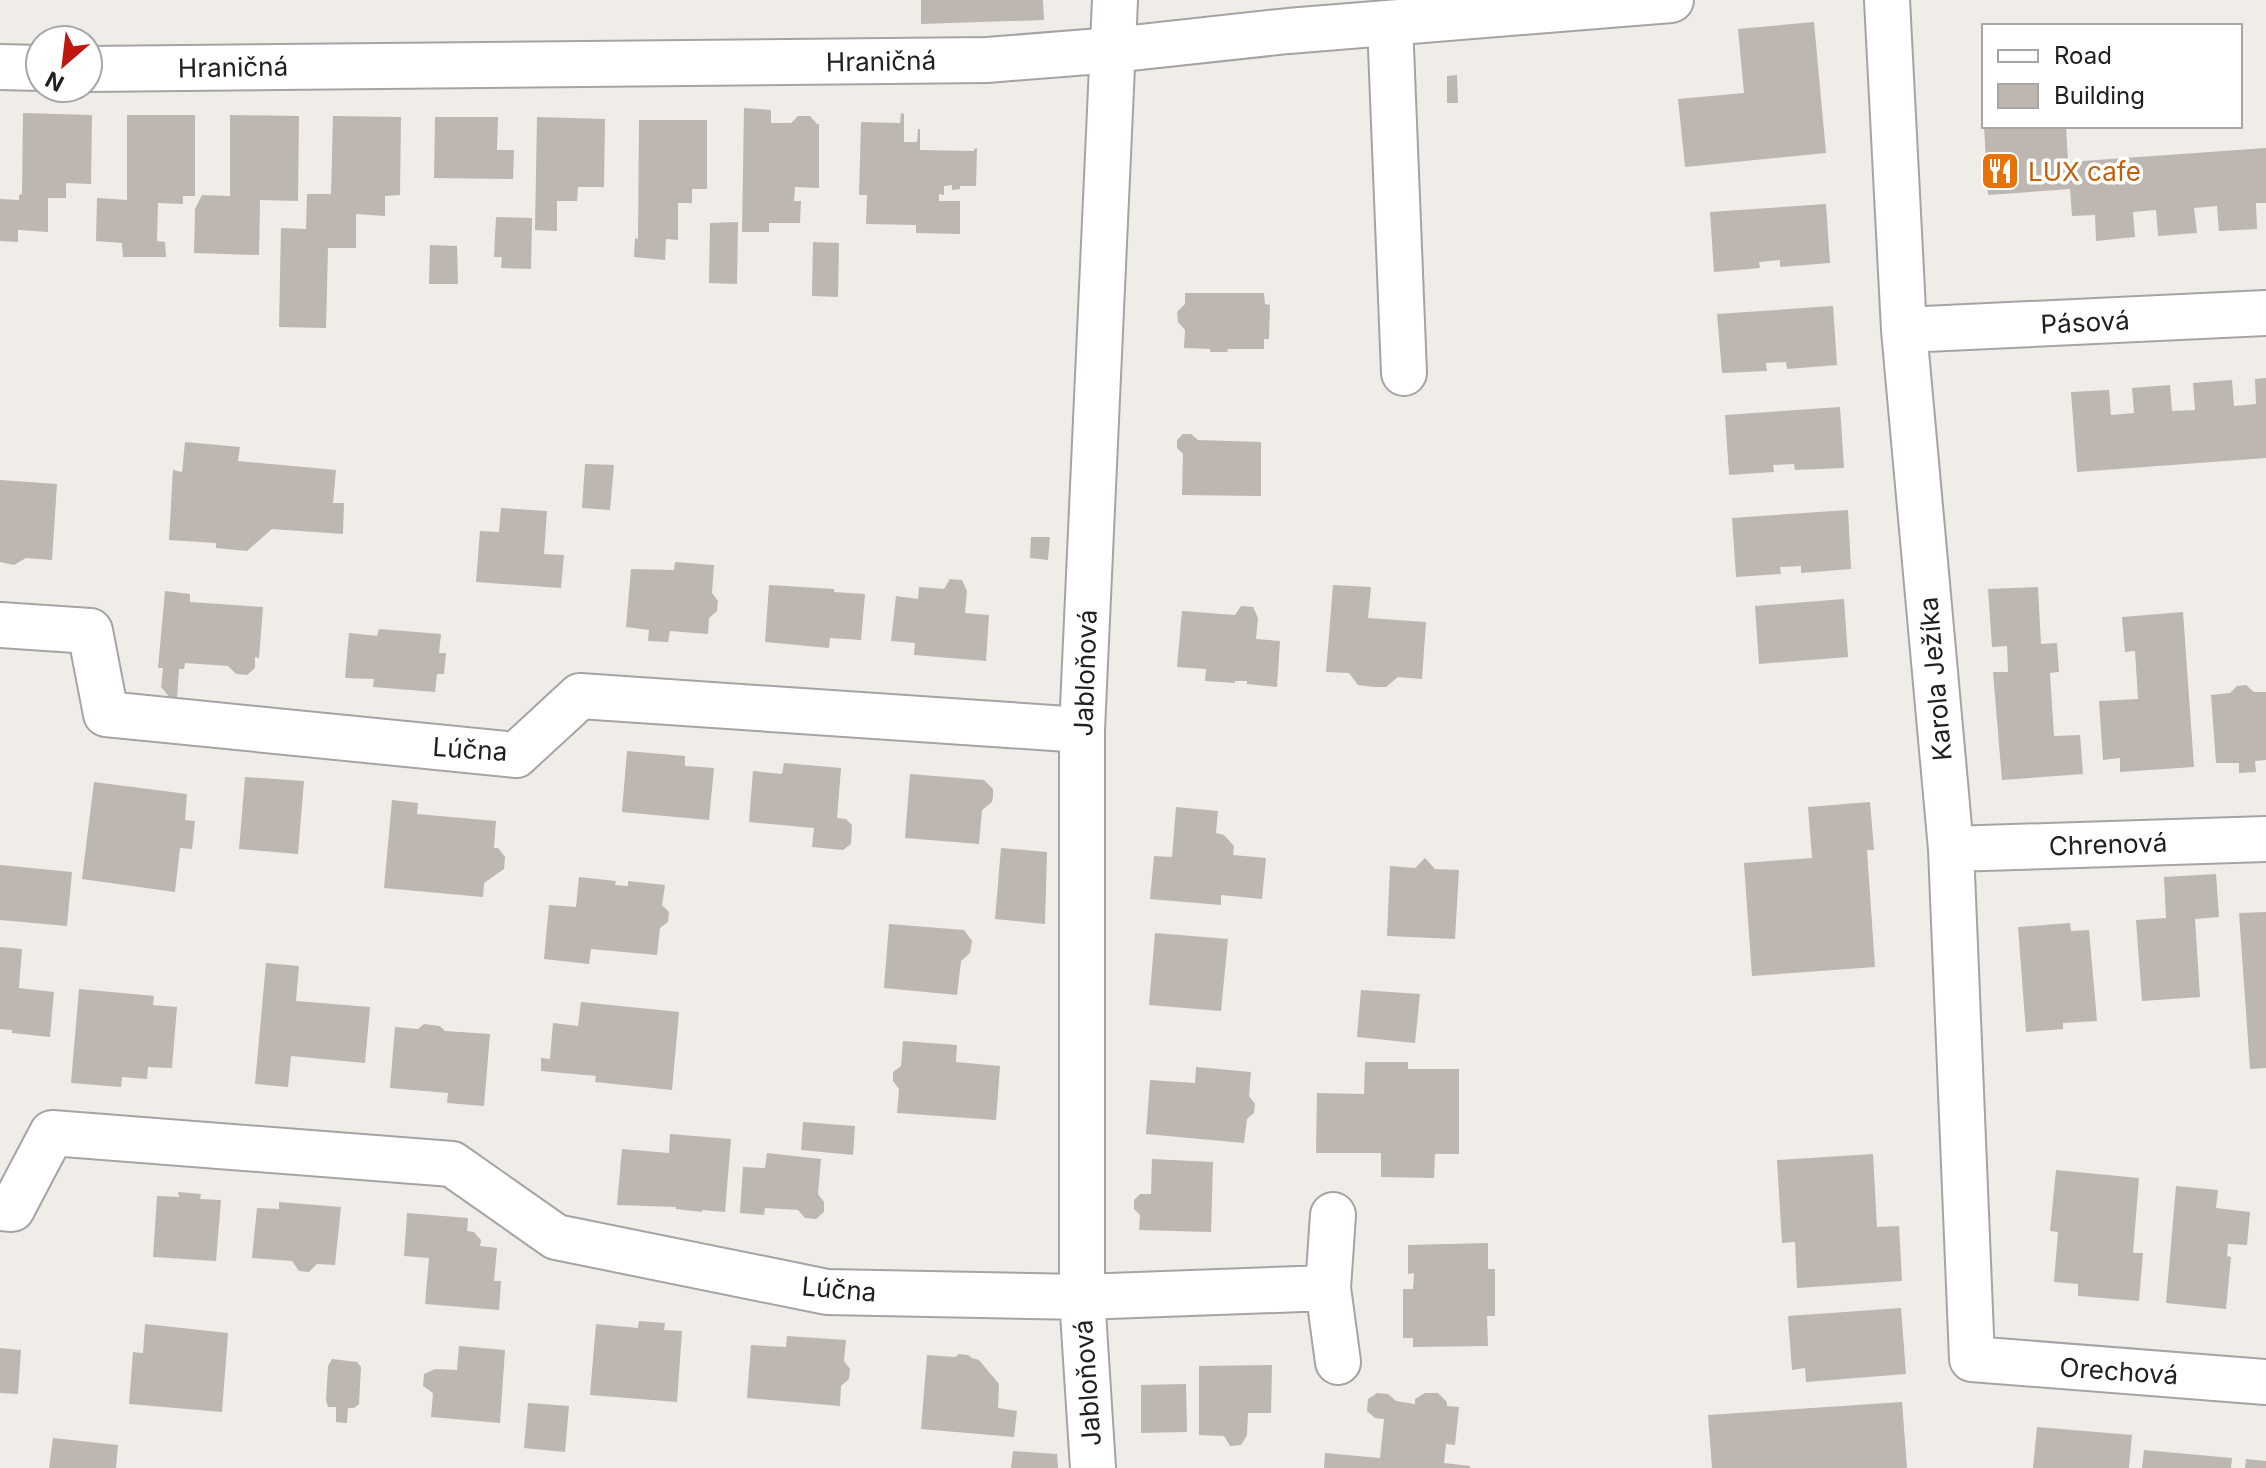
<svg xmlns="http://www.w3.org/2000/svg" width="2266" height="1468" viewBox="0 0 2266 1468" font-family="Inter,sans-serif">
<rect width="100%" height="100%" fill="#f0ede8"/>
<!-- building -->
<path fill="#bdb6b1" d="M921,0H1043L1044,20L921,24Z
M1814,22L1826,153L1685,167L1678,99L1744,93L1738,29Z
M1457,75L1458,103H1447V76Z
M744,108L771,110V123H791L798,116H810L817,124H819V188L795,187L794,201H801L800,223H769V232H742Z
M23,113L92,115L91,184L66,183V198H48V232L18,230V242L0,241V199L19,200V195L22,194Z
M901,113L904,114V142H917L918,129H920V150L974,151V149L977,148L976,186H960V189L952,190V185L944,186V195L939,194V201H960V234L916,233V225L866,224L867,195H859L861,122L900,123Z
M127,115H195V196H183V204L158,203L157,241L165,242L166,257H123L122,243L96,241L97,198L127,200Z
M230,115L299,116L298,201L260,200L259,255L194,253L195,209L202,195L230,196Z
M333,116L401,117L400,195L385,196V216L356,214V248H328L326,328L279,327L281,228L306,229L307,194H331Z
M435,117H498L497,150H514L513,179L434,178Z
M537,117L605,119L604,187H578L577,201H557V231L535,230Z
M639,120H707V189H692V203H678V240L666,239L665,260L634,257L635,238L638,239Z
M1984,126H2066L2068,162L2266,148V203H2256L2257,229L2219,231L2217,206L2194,208L2197,233L2158,236L2156,210L2133,212L2135,237L2096,241L2095,215L2072,216L2070,189L1988,195Z
M1826,204L1830,263L1780,267V260L1759,262L1760,268L1714,272L1710,212Z
M496,217L532,218L531,269L501,268L502,257H494Z
M738,222L737,284L709,283L710,223Z
M813,242L839,243L838,297L812,296Z
M430,245L457,246L458,284H429Z
M1185,293H1264L1265,304L1270,305L1269,339H1264V349H1227L1228,352H1210V349L1184,348L1185,330L1178,322L1177,312L1185,304Z
M1833,306L1837,365L1787,369L1786,362L1766,363L1767,371L1722,373L1717,314Z
M2266,378V458L2077,472L2071,392L2109,390L2111,415L2134,413L2132,388L2170,385L2172,411L2195,410L2193,383L2232,380L2234,406L2256,404L2255,379Z
M1840,407L1844,468L1795,470L1794,464L1773,465L1774,472L1729,475L1725,415Z
M1183,434H1191L1198,440L1261,442V496L1182,495L1183,454L1177,448V440Z
M185,442L240,447L238,461L336,470L333,503H344L343,534L272,529L247,551L216,548V543L169,540L173,470L182,472Z
M585,464L614,465L610,510L582,508Z
M0,480L57,484L52,560L26,558L14,565L0,562Z
M501,508L547,511L544,554L564,555L561,588L476,582L480,531L499,532Z
M1848,510L1851,569L1801,573V566L1780,567L1781,574L1736,577L1732,518Z
M1031,537H1050L1048,560L1030,558Z
M675,562L714,565L712,593L718,601L717,611L709,618L708,634L670,631L668,642L648,641L649,630L626,627L631,569L674,570Z
M950,579L962,580L967,591L965,613L989,615L986,661L914,655L915,643L891,641L896,596L918,599L919,587L944,589Z
M769,585L834,589V592L865,594L861,640L830,638L829,648L765,642Z
M1333,585L1371,587L1368,618L1426,622L1422,679L1398,677L1386,687H1374L1358,685L1349,673L1326,672Z
M2038,587L2041,644L2057,643L2059,672L2050,673L2054,736L2080,735L2083,774L2002,780L1993,672H2008L2007,646L1992,647L1988,589Z
M165,591L190,594V602L263,607L259,658L255,657V668L247,675L236,674L228,666L185,663L184,669H179L177,700H172L161,687L163,668H158Z
M1844,599L1848,657L1759,664L1755,606Z
M1241,606L1253,607L1258,618L1256,639L1280,641L1277,687L1247,684V681H1235V683L1205,681L1206,669L1177,667L1182,611L1235,615Z
M2183,612L2194,767L2120,772V758L2103,760L2099,701L2138,699L2135,651L2125,652L2122,617Z
M379,629L441,634L439,653H446L444,674H437L435,692L373,687L374,679L345,678L349,633L377,636Z
M2246,685L2254,692H2266V760L2255,761L2256,772L2239,773V763H2216L2211,695L2230,693L2237,686Z
M627,751L685,756V766L714,768L709,820L622,812Z
M784,763L841,768L837,818L846,819L852,825L851,844L843,850L812,847L814,828L749,822L753,771L782,774Z
M910,774L984,780L993,789V797L992,802L982,810L979,844L905,838Z
M245,777L304,781L298,854L239,849Z
M94,782L187,794L185,820L195,821L192,849L180,848L175,892L82,879Z
M392,800L418,803L417,814L496,821L494,848H498L505,857L504,869L484,883L483,897L384,888Z
M1870,802L1874,850H1867L1875,967L1752,976L1744,863L1812,858L1808,807Z
M1176,807L1218,811L1216,833L1224,835L1234,846L1233,855L1266,858L1262,899L1221,895V905L1150,899L1154,856L1172,857Z
M1001,848L1047,852L1045,924L995,919Z
M1425,858L1435,869L1459,870L1455,939L1387,936L1390,866L1415,868Z
M0,865L72,872L67,926L0,920Z
M2216,874L2219,917L2195,919L2200,997L2142,1001L2136,920L2166,918L2164,877Z
M579,877L616,881L615,885L628,886V881L665,885L662,905L669,912L668,922L660,928L657,955L591,949L589,964L544,959L549,905L576,907Z
M2266,912V1068L2250,1069L2239,913Z
M2070,923L2071,931L2089,930L2097,1021L2063,1023V1029L2026,1032L2018,927Z
M889,924L964,930L972,941L970,953L961,961L957,995L884,988Z
M1155,933L1228,939L1221,1011L1149,1005Z
M0,947L22,949L19,988L54,992L50,1037L12,1033V1030L0,1029Z
M266,963L299,966L296,1001L370,1007L365,1063L291,1056L288,1087L255,1084Z
M79,989L154,996L153,1005L177,1007L172,1068L148,1067L147,1079L122,1077L121,1087L71,1083Z
M1361,990L1420,994L1415,1043L1357,1037Z
M581,1002L679,1012L672,1090L595,1082L596,1076L541,1071V1058L550,1059L553,1023L578,1026Z
M424,1024L440,1026L445,1031L490,1034L484,1106L447,1103L448,1093L390,1088L395,1027L418,1029Z
M903,1041L957,1045L956,1062L1000,1066L996,1120L897,1113L899,1089L893,1081V1072L901,1066Z
M1365,1062H1408V1069H1459V1154H1435L1434,1178L1381,1177V1153H1316L1317,1093L1364,1094Z
M1196,1067L1251,1072L1249,1096L1255,1104L1254,1113L1247,1119L1244,1143L1146,1134L1150,1080L1195,1083Z
M803,1122L855,1126L853,1155L801,1150Z
M670,1134L731,1139L725,1212L702,1210V1212L676,1209V1207L617,1205L622,1149L669,1153Z
M767,1153L821,1159L818,1194L824,1202V1212L816,1219L805,1218L798,1210L765,1208L764,1215L740,1213L743,1167L765,1168Z
M1873,1154L1877,1227L1899,1226L1902,1281L1797,1288L1795,1242L1782,1243L1777,1160Z
M1152,1159L1213,1162L1211,1232L1139,1230L1140,1215L1134,1209V1200L1140,1194H1151Z
M2056,1170L2139,1178L2133,1253H2143L2139,1301L2078,1296V1284L2054,1282L2058,1232L2050,1231Z
M2176,1186L2218,1190L2216,1208L2250,1212L2247,1245L2228,1244L2227,1256L2231,1257L2226,1309L2166,1303Z
M178,1192L201,1194L200,1199L221,1200L216,1261L153,1257L157,1196L179,1197Z
M279,1202L341,1207L335,1265L317,1264L309,1272L299,1271L292,1261L252,1258L257,1208L279,1209Z
M407,1213L468,1218L467,1231L474,1232L481,1240L480,1246L497,1248L494,1281H501L499,1310L425,1304L429,1258L404,1256Z
M1488,1243V1269H1495V1316H1487L1488,1346L1413,1347V1338H1403V1289H1413L1414,1273L1408,1274V1245Z
M1901,1308L1906,1374L1806,1382L1805,1368L1792,1370L1788,1316Z
M639,1321L665,1323L664,1330L682,1331L677,1402L590,1395L596,1324L638,1328Z
M145,1324L228,1333L222,1412L129,1404L133,1352L143,1353Z
M787,1336L846,1340L844,1361L850,1369L849,1379L841,1386L840,1406L747,1398L751,1345L786,1347Z
M459,1346L505,1350L500,1423L431,1417L433,1393L423,1386L424,1374L435,1369L457,1370Z
M0,1348L21,1350L18,1394L0,1393Z
M959,1354L968,1355L972,1358L979,1360L999,1384L998,1408L1017,1411L1014,1437L921,1429L927,1355L955,1357Z
M332,1359L357,1362L361,1367L359,1404L354,1408H348L347,1423L336,1422V1407H328L326,1400L328,1366Z
M1272,1365L1271,1413H1248L1247,1435L1241,1445L1230,1446L1224,1436L1199,1435V1366Z
M1186,1384L1187,1432L1141,1433V1385Z
M1377,1393L1388,1394L1396,1401L1415,1404V1399L1425,1393H1438L1447,1402V1406L1459,1407L1455,1445L1446,1444L1444,1463L1470,1466V1468H1324L1325,1453L1380,1458L1384,1419L1375,1418L1367,1411L1368,1399Z
M1902,1402L1907,1468H1712L1708,1415Z
M528,1403L569,1406L565,1452L524,1448Z
M2037,1427L2132,1435L2129,1468H2033Z
M53,1438L118,1445L116,1468H49Z
M2144,1450L2232,1458L2231,1468H2142Z
M1013,1451L1057,1454L1058,1468H1011Z
M2246,1459L2266,1461V1468H2245Z"/>
<g fill="none" stroke-linecap="round" stroke-linejoin="round">
<!-- minor casing -->
<g stroke="#a4a4a4" stroke-width="48">
<path id="minor" d="M1887,0L1904,330L1951,849L1972,1359L2266,1382
M1390,23L1404,373
M0,67L40,68
M88,69L987,60L1113,50L1288,31L1671,0
M1904,330L2266,313
M0,625L90,631L106,714L516,755L580,696L1082,730
M1951,849L2266,839
M0,1208L12,1209L52,1133L452,1164L556,1237L827,1292L1082,1297L1328,1288L1338,1362
M1328,1288L1333,1215
M1093,1468L1082,1297V730L1115,0"/>
</g>
<!-- minor -->
<use href="#minor" stroke="#fff" stroke-width="44"/>
</g>
<!-- icons -->
<defs>
<g id="restaurant-square" transform="scale(2)"><rect x="-9" y="-9" width="18" height="18" rx="4" fill="#e8710a" stroke="#fff"/><path d="M-5-6h1v4h1v-4h1v4h1v-4h1v5L-1.5 .5V6h-2V.5L-5-1ZM5-6V6H3V1.5H1.5Q1.5-4 5-6Z" fill="#fff"/></g>
</defs>
<g fill-rule="evenodd">
<use href="#restaurant-square" x="2000" y="171"/>
</g>
<g text-anchor="middle" dominant-baseline="central" stroke-width="7" stroke-linejoin="round" paint-order="stroke">
<!-- street labels -->
<g font-size="26" fill="#202020" stroke="#fff">
<text transform="translate(881 61) rotate(-1)">Hraničná</text>
<text transform="translate(233 67) rotate(-1)">Hraničná</text>
<text transform="translate(2085 322) rotate(-3)">Pásová</text>
<text transform="translate(1085 673) rotate(-88)">Jabloňová</text>
<text transform="translate(1935 679) rotate(-95)">Karola Ježíka</text>
<text transform="translate(470 749) rotate(4)">Lúčna</text>
<text transform="translate(2108 844) rotate(-2)">Chrenová</text>
<text transform="translate(839 1289) rotate(5)">Lúčna</text>
<text transform="translate(2119 1371) rotate(4)">Orechová</text>
<text transform="translate(1087 1383) rotate(-94)">Jabloňová</text>
</g>
<!-- food labels -->
<g font-size="26" fill="#c56008" stroke="#fff" text-anchor="start">
<text x="2028" y="171">LUX cafe</text>
</g>
</g>
<!-- legend -->
<rect x="1982" y="24" width="260" height="104" fill="#ffffff" stroke="#a6a6a6" stroke-width="2"/>
<rect x="1998" y="50" width="40" height="12" fill="#ffffff" stroke="#a6a6a6" stroke-width="2"/>
<text x="2054" y="64" font-size="24" fill="#202020">Road</text>
<rect x="1998" y="84" width="40" height="24" fill="#bdb6b1" stroke="#a6a6a6" stroke-width="2"/>
<text x="2054" y="104" font-size="24" fill="#202020">Building</text>
<!-- north arrow -->
<g transform="translate(64 64) rotate(208)"><circle r="38" fill="#ffffff" stroke="#a6a6a6" stroke-width="2"/>
<path d="M0-6L14 30L0 20L-14 30Z" fill="#bf1712"/>
<text y="-12" font-size="22" font-weight="bold" text-anchor="middle" fill="#202020">N</text>
</g>
</svg>
